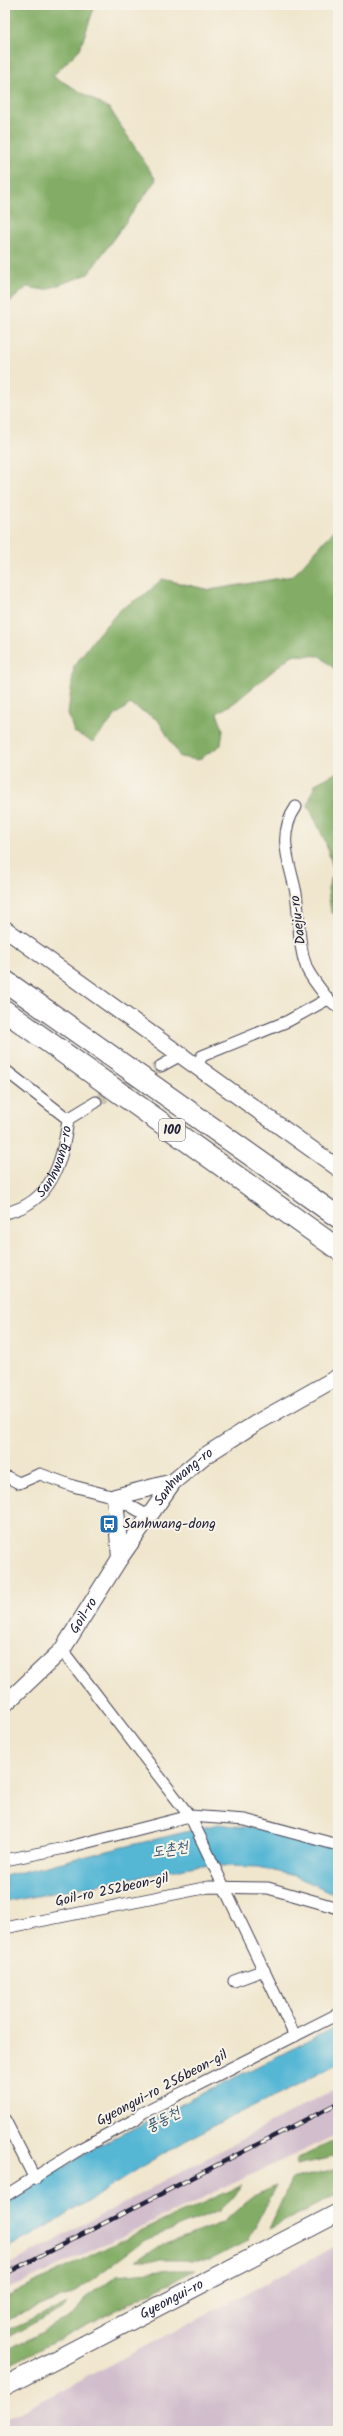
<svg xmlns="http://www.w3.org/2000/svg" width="343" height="2436" viewBox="0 0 343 2436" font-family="Kalam,'Poor Story',sans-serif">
<rect width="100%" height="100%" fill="#f7f3e8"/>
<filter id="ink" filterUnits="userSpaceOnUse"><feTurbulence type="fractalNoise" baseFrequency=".025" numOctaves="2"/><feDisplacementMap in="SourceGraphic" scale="8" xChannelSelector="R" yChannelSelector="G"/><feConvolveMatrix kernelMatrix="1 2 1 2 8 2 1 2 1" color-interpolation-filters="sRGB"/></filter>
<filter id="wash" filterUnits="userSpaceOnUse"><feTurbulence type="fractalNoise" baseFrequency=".012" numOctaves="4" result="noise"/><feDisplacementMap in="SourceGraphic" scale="16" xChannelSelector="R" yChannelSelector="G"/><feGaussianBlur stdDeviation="0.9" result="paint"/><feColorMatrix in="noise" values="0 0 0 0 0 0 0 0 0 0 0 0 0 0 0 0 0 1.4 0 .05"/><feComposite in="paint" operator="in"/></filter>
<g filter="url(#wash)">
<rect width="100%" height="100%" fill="#f0e6cd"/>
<!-- industrial -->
<path fill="#d1bdcc" d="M338,2087V2134L5,2291V2267Z
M338,2245V2431H5V2420Z"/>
<!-- forest -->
<path fill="#83ad66" stroke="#526850" d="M5,5H95L80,49L53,76L110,109L156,180L88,274L45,290L27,287L5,306Z
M338,526V672L320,656L292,655L234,703L217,713L223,730L221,745L198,760L180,757L158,720L130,704L116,715L93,742L74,732L68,714L74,666L98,634L121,609L147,593L162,579L210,590L293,576Z
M338,772V917L331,912L328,888L334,871L325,841L308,805L315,784Z
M338,2139V2156L296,2165L295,2160Z
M338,2168V2194L269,2229L291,2180Z
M243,2185L220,2211L145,2240L75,2292L5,2320V2298L140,2231Z
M276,2186L247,2241L210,2260H136L158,2247L224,2222L251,2197Z
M171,2270H195L5,2367V2352L74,2315L85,2298L117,2275Z
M68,2303L63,2308L5,2339V2331Z"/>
<!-- water -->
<path fill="#57b7d5" stroke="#3c6c88" d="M218,1824L259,1829L338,1849V1895L295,1876L258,1867L201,1865L5,1902V1876Z
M338,2026V2064C288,2091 236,2113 187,2140C125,2175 68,2218 5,2249V2204L96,2147Z"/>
</g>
<g filter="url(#ink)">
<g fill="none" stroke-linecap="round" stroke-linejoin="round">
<!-- street-tunnel -->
<path stroke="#c7bfb0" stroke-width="11" stroke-dasharray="11 5.5" stroke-linecap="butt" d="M96,1102L161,1066"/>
<!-- street casing -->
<g stroke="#413f51" stroke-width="13">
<g id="street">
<path d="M328,999L338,1007"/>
<path d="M161,1066L181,1055"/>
<path d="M197,1066L202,1056L288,1021L328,999C321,990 312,979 307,969C297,943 300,919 296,893C290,863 276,836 296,807"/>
<path d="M5,1070L68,1119"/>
<path d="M68,1119L96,1102"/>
<path id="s1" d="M5,1213C52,1203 63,1161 68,1119"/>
<path d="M5,1476L19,1483L40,1474L73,1486L115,1497L148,1516"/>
<path d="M62,1650L191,1818L295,2036"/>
<path d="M5,1860L65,1848L190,1816L245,1820L338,1845"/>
<path d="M5,1928L209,1887L268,1888L338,1908"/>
<path d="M234,1981L264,1970"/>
<path d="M5,2120L35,2179"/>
<path d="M5,2196L80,2149L134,2120L142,2113L338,2014"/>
</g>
</g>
<!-- secondary casing -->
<g stroke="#413f51" stroke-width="18">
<g id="secondary">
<path d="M5,929L338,1168"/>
<path d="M120,1558L115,1497L173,1482"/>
<path id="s2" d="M5,1704L62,1650L120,1558L173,1482L203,1457L258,1422L338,1377"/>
</g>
</g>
<!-- primary casing -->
<g stroke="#413f51" stroke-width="20">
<g id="primary">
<path id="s3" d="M5,2386L338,2213"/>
</g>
</g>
<!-- highway casing -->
<g stroke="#413f51" stroke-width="23">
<path id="highway" d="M5,981L338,1217
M5,1011L338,1249"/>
</g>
<!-- street -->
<use href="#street" stroke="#fff" stroke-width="11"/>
<!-- secondary -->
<use href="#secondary" stroke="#fff" stroke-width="16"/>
<!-- primary -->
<use href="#primary" stroke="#fff" stroke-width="18"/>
<!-- highway -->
<use href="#highway" stroke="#fff" stroke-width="21"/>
<!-- rail casing -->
<g stroke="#22223b" stroke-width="4.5">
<path id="rail" d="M5,2274L338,2103"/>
</g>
<!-- rail -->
<use href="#rail" stroke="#f7f3e8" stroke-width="3" stroke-dasharray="9" stroke-linecap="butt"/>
</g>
</g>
<!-- icons -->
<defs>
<g id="bus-square" transform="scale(1)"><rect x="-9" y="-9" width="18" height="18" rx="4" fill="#1f6fb2" stroke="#f7f3e8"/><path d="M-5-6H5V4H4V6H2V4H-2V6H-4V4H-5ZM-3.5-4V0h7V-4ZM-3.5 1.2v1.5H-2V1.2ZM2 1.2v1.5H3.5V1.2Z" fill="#fff"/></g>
</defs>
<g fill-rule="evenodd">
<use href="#bus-square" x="109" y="1524"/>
</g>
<g text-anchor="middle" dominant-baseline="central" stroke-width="4" stroke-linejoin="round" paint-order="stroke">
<!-- shield labels -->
<rect fill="#f7f3e8" stroke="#62616f" stroke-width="1" x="159" y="1119" width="26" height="22" rx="3"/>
<g font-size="13" font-weight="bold" fill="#22223b">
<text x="172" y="1130">100</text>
</g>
<!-- street labels -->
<g font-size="14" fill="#22223b" stroke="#f7f3e8">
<text transform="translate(298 920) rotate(-97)">Daeju-ro</text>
<text stroke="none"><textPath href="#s1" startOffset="77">Sanhwang-ro</textPath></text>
<text stroke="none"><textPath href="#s2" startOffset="291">Sanhwang-ro</textPath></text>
<text stroke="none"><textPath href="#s2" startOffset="119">Goil-ro</textPath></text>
<text transform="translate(112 1890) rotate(-12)">Goil-ro 252beon-gil</text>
<text transform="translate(162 2088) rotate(-28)">Gyeongui-ro 256beon-gil</text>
<text stroke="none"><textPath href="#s3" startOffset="188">Gyeongui-ro</textPath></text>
</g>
<!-- poi labels -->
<g font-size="14" fill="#22223b" stroke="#f7f3e8" text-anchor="start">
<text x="123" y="1524">Sanhwang-dong</text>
</g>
<!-- water labels -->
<g font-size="15" font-style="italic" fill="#355671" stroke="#f7f3e8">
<text transform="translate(170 1850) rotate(-9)">도촌천</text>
<text transform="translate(163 2120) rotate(-27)">풍동천</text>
</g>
</g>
<!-- margin -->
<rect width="343" height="2436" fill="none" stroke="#f7f3e8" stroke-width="20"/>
</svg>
